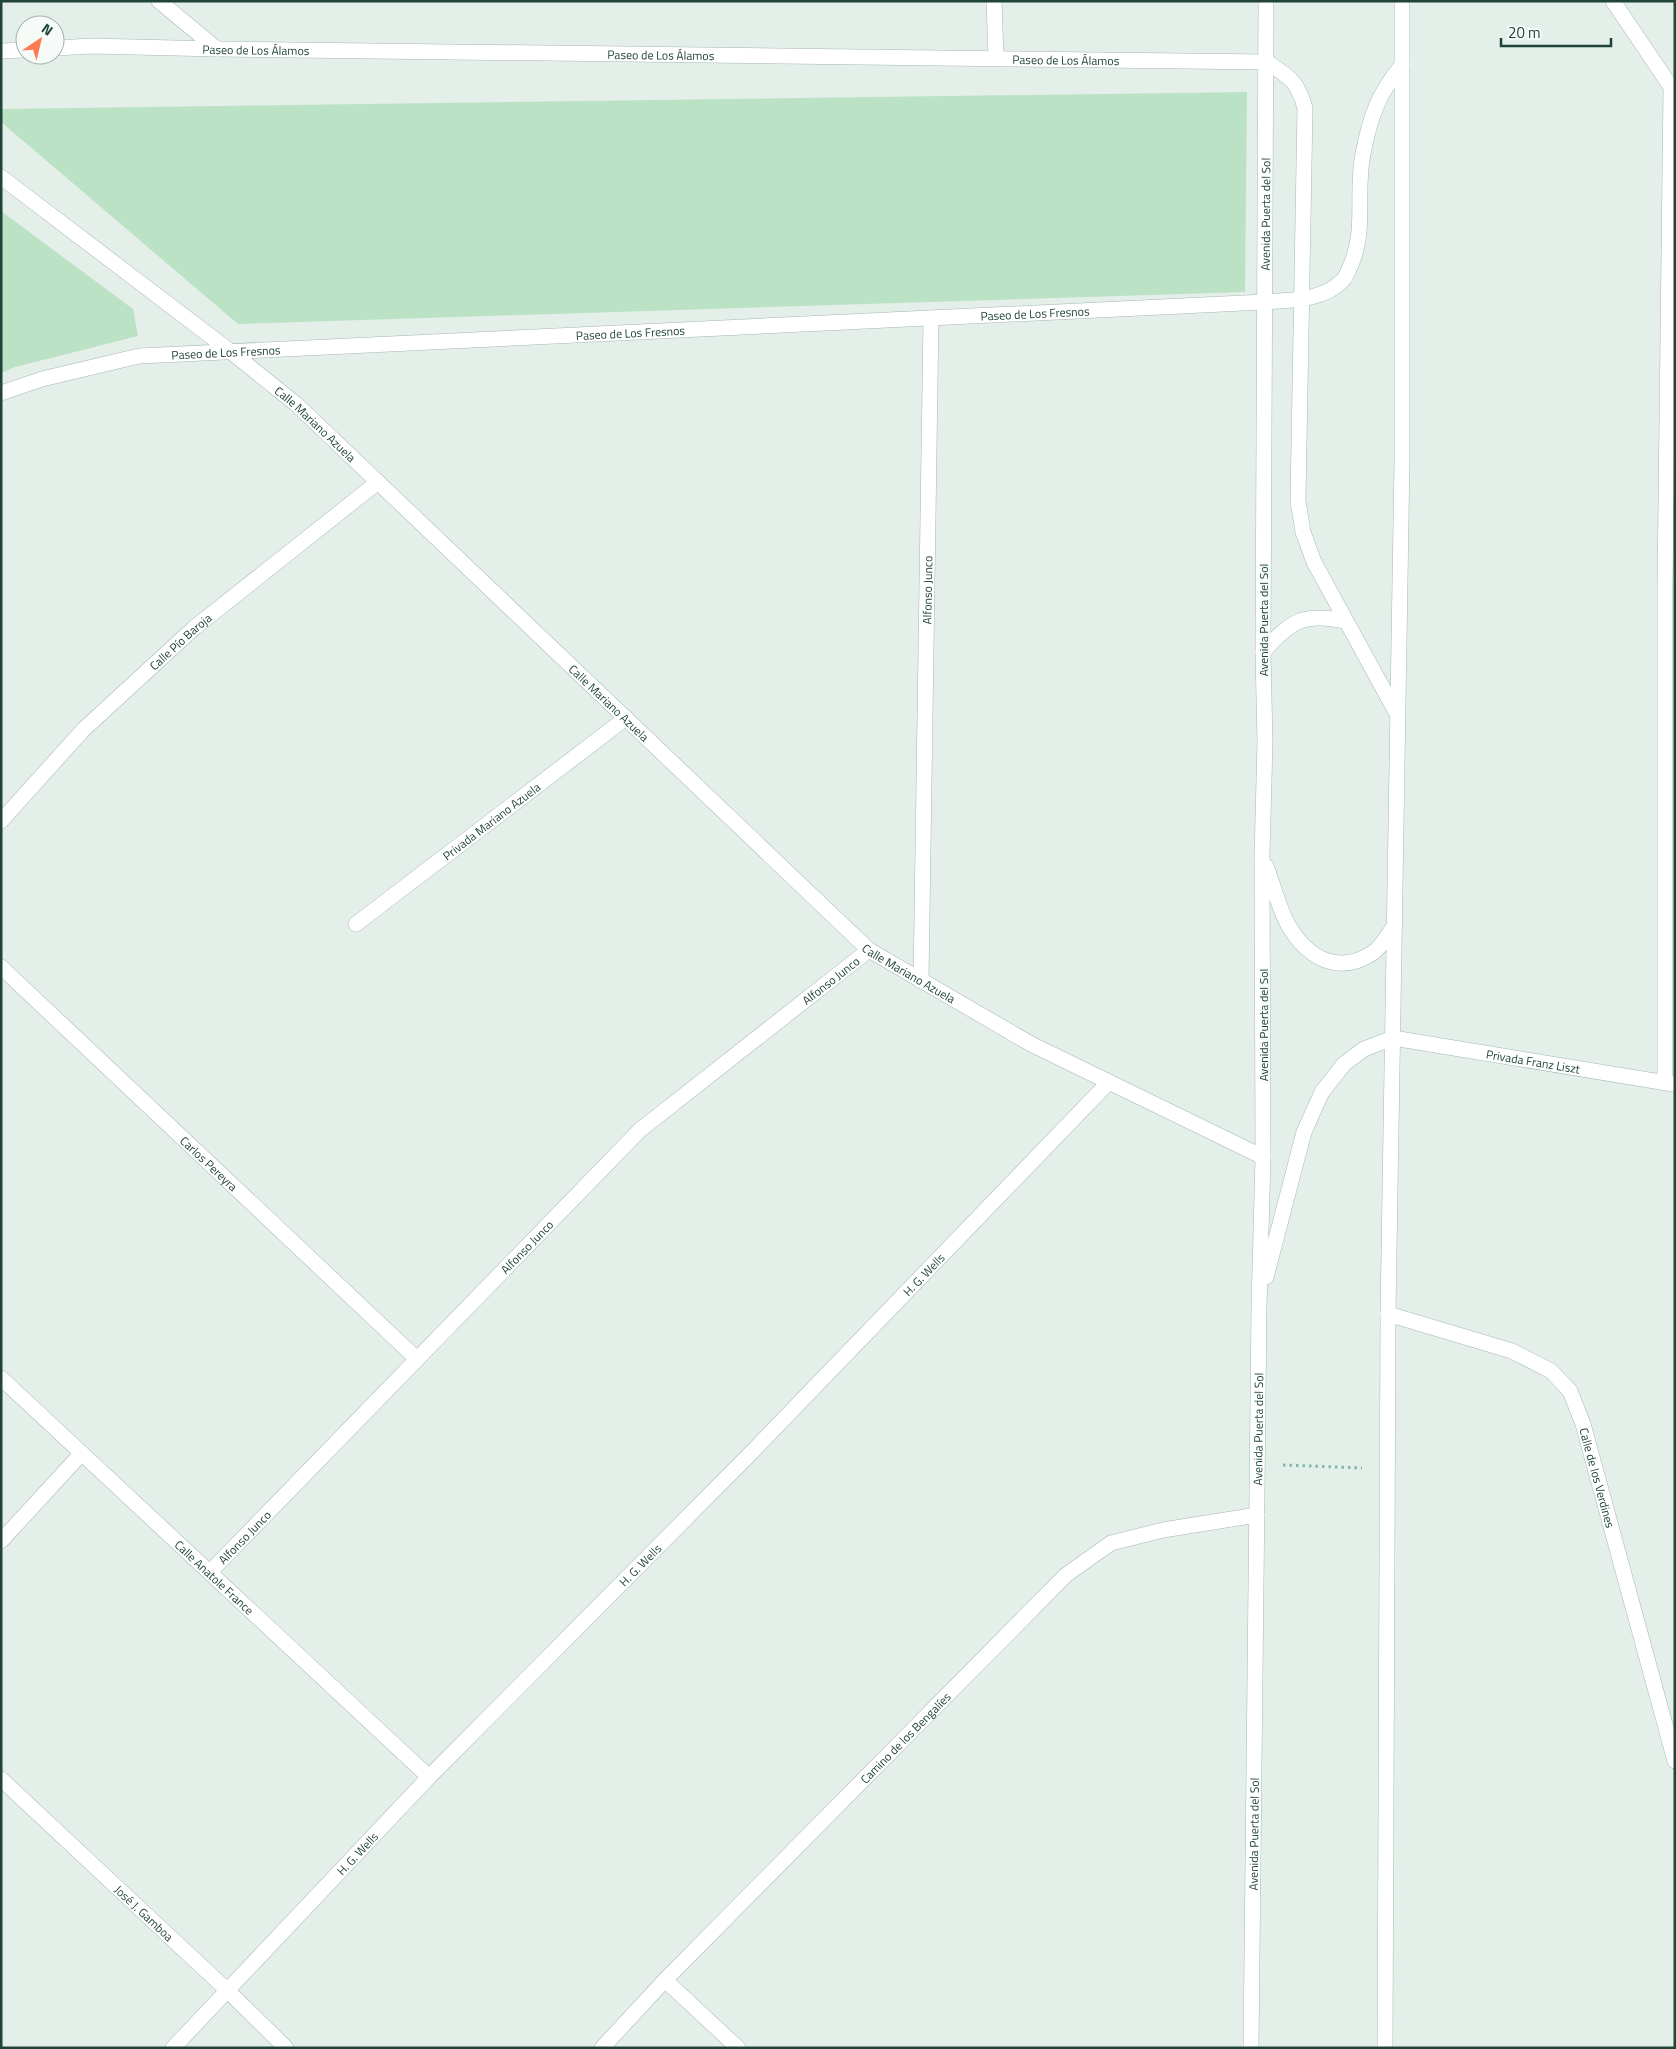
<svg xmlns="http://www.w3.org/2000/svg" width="1676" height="2049" viewBox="0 0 1676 2049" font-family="'Titillium Web',sans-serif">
<rect width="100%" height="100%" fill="#e4efea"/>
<!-- green -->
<path fill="#bbe2c5" d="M1247,92L1245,292L238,324L1,122V109Z
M1,211L133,309L138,336L15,367L1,373Z"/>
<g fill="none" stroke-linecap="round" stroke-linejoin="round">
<!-- street casing -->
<g stroke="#a6b8b2" stroke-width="16">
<g id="street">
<path d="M159,1L217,49"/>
<path d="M994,1L996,58"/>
<path d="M1613,1L1675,93"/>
<path id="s1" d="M55,48L92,46L217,49L1267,62"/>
<path d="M1,51L25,50"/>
<path id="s2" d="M1,177L230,351L296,404L869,950L1031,1044L1263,1157"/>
<path id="s3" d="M1,393L42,379L139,356L1264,302"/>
<path id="s4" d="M1,821L84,729L194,628L378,482"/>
<path id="s5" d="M356,924L626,718"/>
<path id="s6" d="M1,967L417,1359"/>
<path id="s7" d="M921,981L931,319"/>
<path id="s8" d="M1393,1038L1673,1084"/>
<path d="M1665,1082V585L1671,88"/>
<path id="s9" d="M1388,1314L1512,1351L1551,1371L1570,1391L1583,1424L1675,1761"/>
<path id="s10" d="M1,1378L429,1777"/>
<path d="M1,1541L81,1454"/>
<path id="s11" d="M210,1572L640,1130L869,950"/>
<path id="s12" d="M1,1779L228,1991L286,2048"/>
<path d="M665,1980L738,2048"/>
<path id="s13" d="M173,2048L429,1777L750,1454L1109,1082"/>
<path id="s14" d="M602,2048L665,1980L1066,1575L1111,1543L1163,1530L1257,1515"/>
</g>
</g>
<!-- secondary casing -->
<g stroke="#a1bcb2" stroke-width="16">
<g id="secondary">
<path d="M1267,62C1290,78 1297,80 1305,108L1298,501L1303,532L1314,562L1397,714"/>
<path d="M1264,302C1291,300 1323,301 1343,280C1346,277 1348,271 1350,267C1367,230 1355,192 1363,154C1370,117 1378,94 1402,65"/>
<path d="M1263,652C1291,621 1303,612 1345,621"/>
<path d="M1266,866C1273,884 1280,913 1290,928C1310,960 1340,975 1374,952C1382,946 1389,933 1395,925"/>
<path d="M1266,1277L1304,1132L1322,1092L1344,1064L1364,1049L1393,1038"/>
<path id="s15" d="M1251,2048L1259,1306L1263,1157L1262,856L1265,742L1263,652L1266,1"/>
<path d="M1385,2048L1388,1314L1402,460V1"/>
</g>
</g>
<!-- path -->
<path stroke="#81b6a5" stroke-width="3" stroke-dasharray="2.5 4" stroke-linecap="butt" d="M1283,1465L1362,1468"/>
<!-- street -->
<use href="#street" stroke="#fff" stroke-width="15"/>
<!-- secondary -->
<use href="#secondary" stroke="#fff" stroke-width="15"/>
</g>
<g text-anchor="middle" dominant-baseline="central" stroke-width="4" stroke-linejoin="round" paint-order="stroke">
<!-- street labels -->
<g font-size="12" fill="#21443a" stroke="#f6fbf8">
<text stroke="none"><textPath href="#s1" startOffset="201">Paseo de Los Álamos</textPath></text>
<text stroke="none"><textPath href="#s1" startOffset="606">Paseo de Los Álamos</textPath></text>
<text stroke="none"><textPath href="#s1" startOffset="1011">Paseo de Los Álamos</textPath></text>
<text stroke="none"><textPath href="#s15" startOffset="1834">Avenida Puerta del Sol</textPath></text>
<text stroke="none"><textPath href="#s3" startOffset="1040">Paseo de Los Fresnos</textPath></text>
<text stroke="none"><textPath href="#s3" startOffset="635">Paseo de Los Fresnos</textPath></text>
<text stroke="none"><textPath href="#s3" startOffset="230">Paseo de Los Fresnos</textPath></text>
<text stroke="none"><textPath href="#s2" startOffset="400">Calle Mariano Azuela</textPath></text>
<text stroke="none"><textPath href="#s7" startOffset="391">Alfonso Junco</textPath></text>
<text transform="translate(1263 620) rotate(-90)">Avenida Puerta del Sol</text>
<text stroke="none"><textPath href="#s4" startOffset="254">Calle Pío Baroja</textPath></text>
<text stroke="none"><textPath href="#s2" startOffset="805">Calle Mariano Azuela</textPath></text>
<text stroke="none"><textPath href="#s5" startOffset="170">Privada Mariano Azuela</textPath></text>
<text stroke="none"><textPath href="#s2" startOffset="1210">Calle Mariano Azuela</textPath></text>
<text stroke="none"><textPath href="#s11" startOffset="859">Alfonso Junco</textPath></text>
<text transform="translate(1263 1025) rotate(-90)">Avenida Puerta del Sol</text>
<text stroke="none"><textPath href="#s8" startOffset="142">Privada Franz Liszt</textPath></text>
<text stroke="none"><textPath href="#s6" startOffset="286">Carlos Pereyra</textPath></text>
<text stroke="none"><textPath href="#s11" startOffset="454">Alfonso Junco</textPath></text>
<text stroke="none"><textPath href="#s13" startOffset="1078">H. G. Wells</textPath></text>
<text stroke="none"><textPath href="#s15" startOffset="619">Avenida Puerta del Sol</textPath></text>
<text stroke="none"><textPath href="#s9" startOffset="292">Calle de los Verdines</textPath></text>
<text stroke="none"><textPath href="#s11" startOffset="49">Alfonso Junco</textPath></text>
<text stroke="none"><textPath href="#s13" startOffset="672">H. G. Wells</textPath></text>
<text stroke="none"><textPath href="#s10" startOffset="292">Calle Anatole France</textPath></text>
<text stroke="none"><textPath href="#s14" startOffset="434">Camino de los Bengalíes</textPath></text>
<text stroke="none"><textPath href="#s15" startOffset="214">Avenida Puerta del Sol</textPath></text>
<text stroke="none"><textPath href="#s13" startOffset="268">H. G. Wells</textPath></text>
<text stroke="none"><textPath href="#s12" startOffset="196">José J. Gamboa</textPath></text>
</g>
</g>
<!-- border -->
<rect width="1676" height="2049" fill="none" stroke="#21443a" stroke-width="5"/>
<!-- north arrow -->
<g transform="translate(40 40) rotate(35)"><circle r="24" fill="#f6fbf8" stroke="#a1b2ac"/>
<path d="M0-4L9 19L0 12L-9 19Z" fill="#ff7953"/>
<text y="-8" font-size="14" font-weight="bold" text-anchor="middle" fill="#21443a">N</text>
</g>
<!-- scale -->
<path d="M1501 38v8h110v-8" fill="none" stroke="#21443a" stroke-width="2.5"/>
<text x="1508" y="38" font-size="15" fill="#21443a" stroke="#f6fbf8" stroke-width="4" paint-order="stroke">20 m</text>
</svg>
